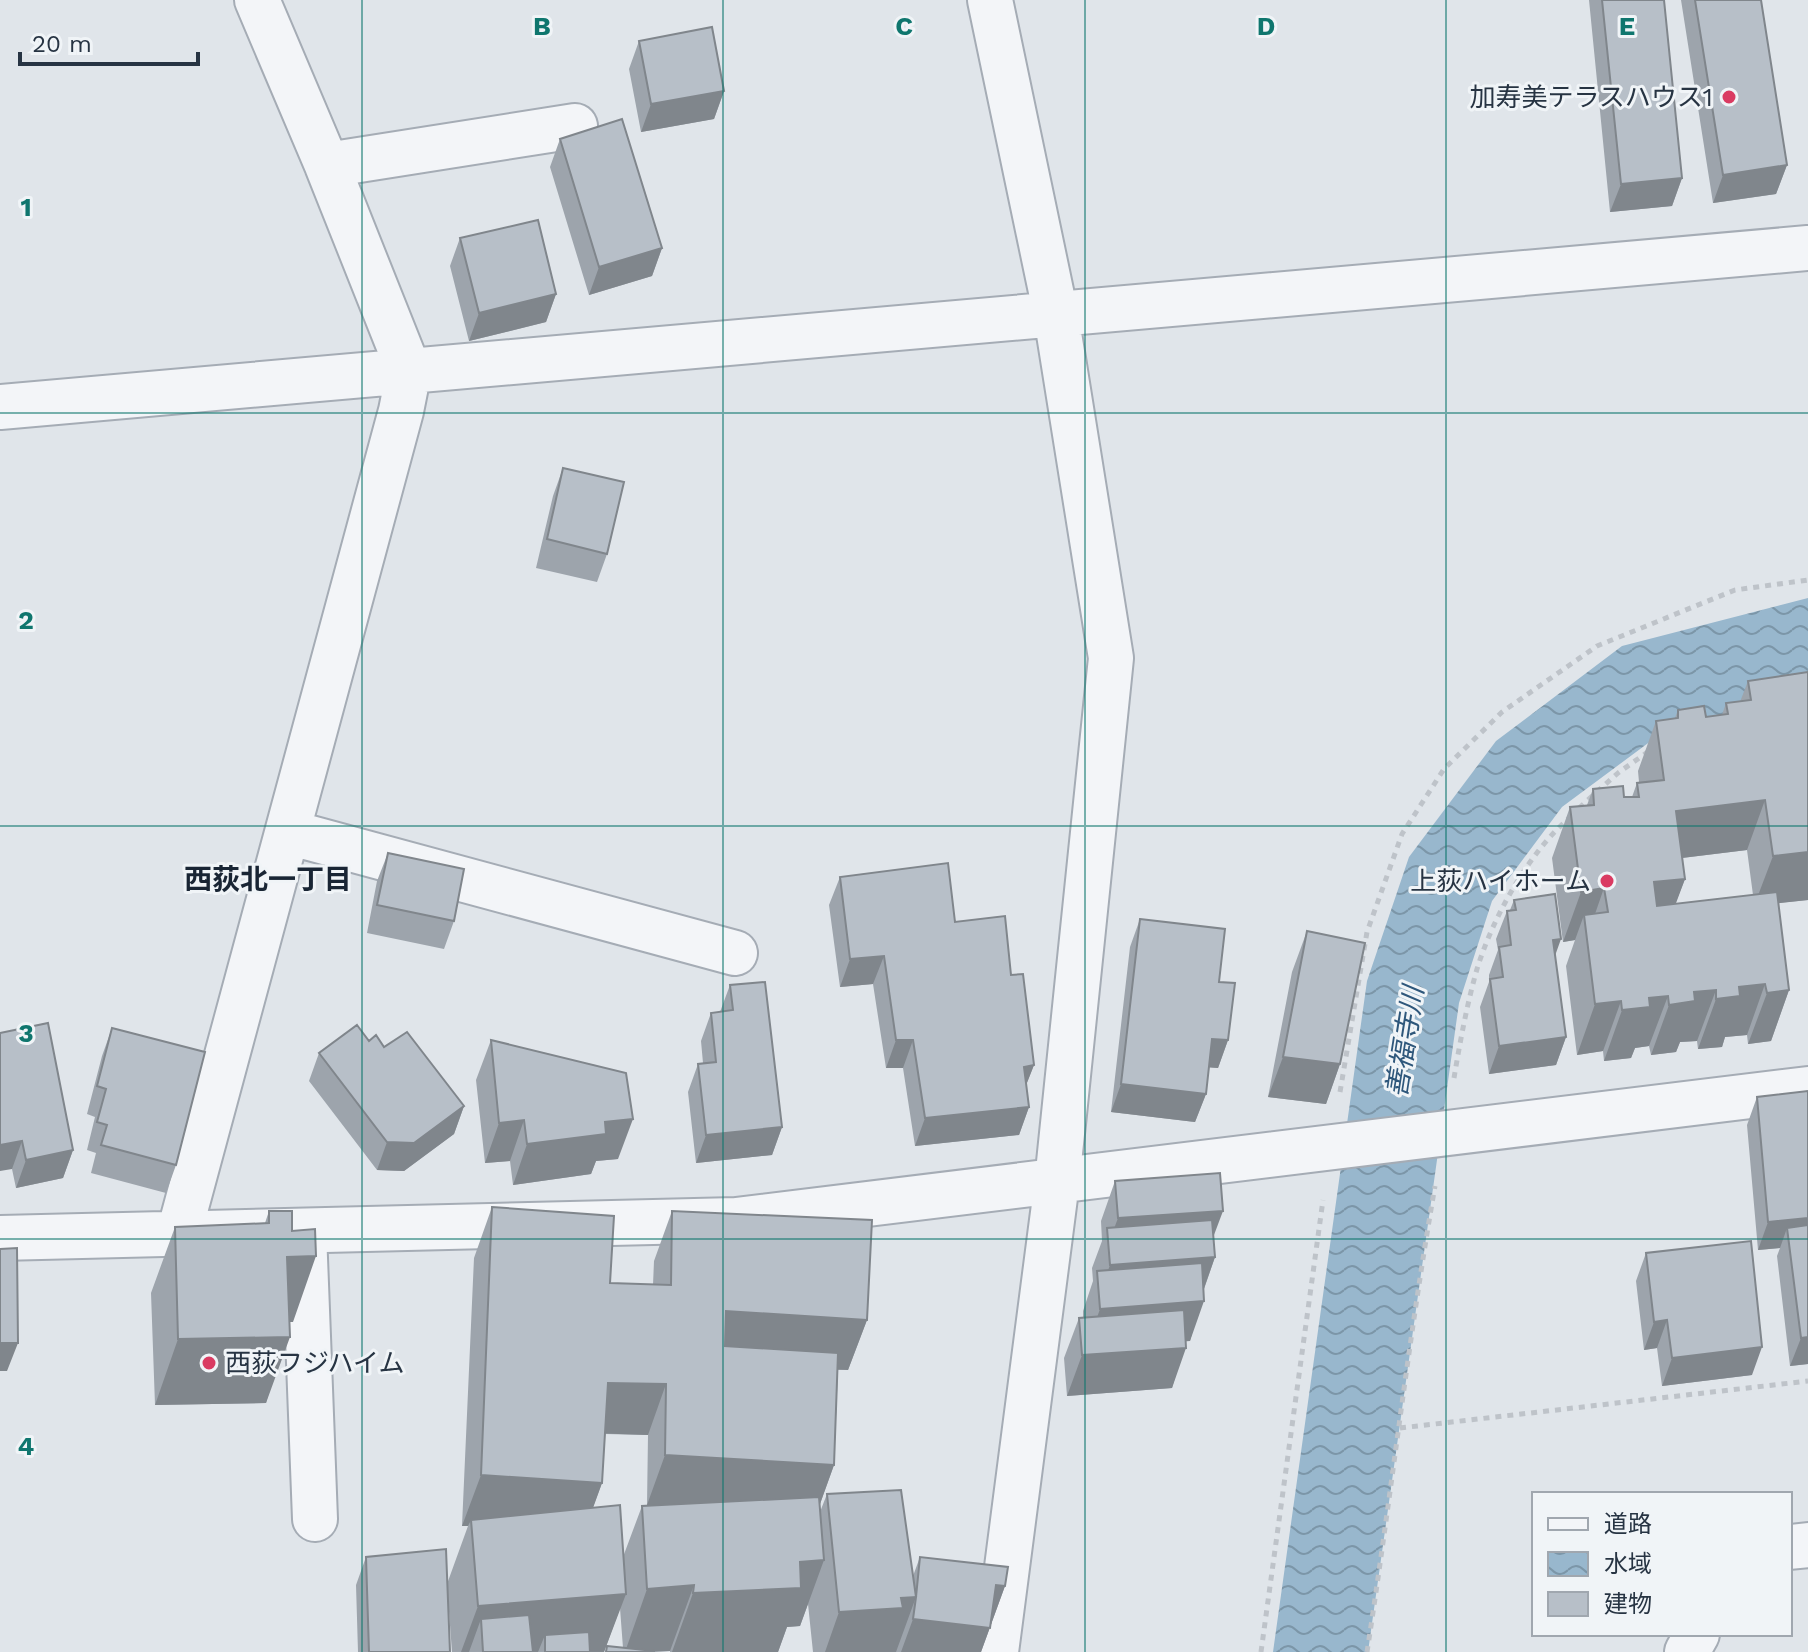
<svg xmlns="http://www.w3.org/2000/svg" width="1808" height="1652" viewBox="0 0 1808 1652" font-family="'Work Sans','Noto Sans JP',sans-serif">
<defs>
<pattern id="water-waves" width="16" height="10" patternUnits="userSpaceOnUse" patternTransform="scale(2)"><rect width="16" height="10" fill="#98b7cd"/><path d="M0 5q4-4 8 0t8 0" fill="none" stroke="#7c96a8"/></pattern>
</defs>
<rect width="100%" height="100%" fill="#e0e5ea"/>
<!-- water -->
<path fill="url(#water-waves)" d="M1808,598V694L1663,732L1562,807L1492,901L1459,1003L1368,1652H1273L1367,981L1409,857L1496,741L1622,646Z"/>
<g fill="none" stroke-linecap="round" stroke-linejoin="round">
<!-- minor casing -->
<g stroke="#a5acb5" stroke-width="48">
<path id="minor" d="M990,0L1056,315L1111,658L1057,1182L996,1652
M327,165L575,126
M0,407L1808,248
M288,832L735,953
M304,1232L315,1519
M179,1233L401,411L409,371L327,165L257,0
M0,1238L736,1220L1808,1089
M1790,1547L1808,1545
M1687,1652L1697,1634"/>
</g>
<!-- path -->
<path stroke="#bec3c9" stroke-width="5" stroke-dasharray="6 6" stroke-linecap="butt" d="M1579,808L1618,773L1649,751
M1454,1078C1460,1042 1467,1004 1477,969C1493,917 1528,854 1569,818
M1340,1092L1367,932L1402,834L1444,769L1502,712L1597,646L1735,590L1808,580
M1400,1428L1808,1381
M1261,1652L1323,1200
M1367,1652C1391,1497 1408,1341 1435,1186"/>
<!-- minor -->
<use href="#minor" stroke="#f3f5f8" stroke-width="44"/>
</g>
<!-- wall -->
<path fill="#9da4ac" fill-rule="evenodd" d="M1589,0H1664L1682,178L1672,206L1610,212Z
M1681,0H1761L1787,165L1776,194L1713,203Z
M639,41L724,91L714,119L641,132L629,69Z
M560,139L662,248L652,276L589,295L550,167Z
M460,238L556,294L546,322L469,341L450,266Z
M563,468L607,554L597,582L536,568L553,496Z
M1748,681L1808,900L1778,903L1789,990L1771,1041L1748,1044L1747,1035L1725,1037L1722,1047L1698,1049L1697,1041L1680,1042L1676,1052L1651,1055L1649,1046L1635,1048L1631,1058L1604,1061L1603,1051L1577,1055L1566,966L1575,940L1563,942L1552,858L1570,807L1587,805L1593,789L1624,797H1632L1637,783L1639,782L1638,771L1656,721L1675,718L1678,710L1706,717L1722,715L1726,703L1740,702ZM1747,850L1753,895L1675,904L1685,879L1682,858Z
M388,853L454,921L444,949L367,933L377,881Z
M840,877L955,922L1011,975L1034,1065L1026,1085L1029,1107L1019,1135L915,1146L903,1068H886L873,984L840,987L829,905Z
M1514,900L1555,955L1566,1037L1556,1065L1489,1074L1480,1007L1489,982V975L1498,950L1496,939L1507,911L1510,910Z
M1140,919L1219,982L1228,1040L1218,1068L1209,1067L1206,1094L1195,1122L1111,1112L1130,947Z
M1307,931L1340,1064L1326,1104L1268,1097L1292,972Z
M730,985L782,1127L772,1155L696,1163L688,1092L698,1064L703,1063L701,1041L711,1013L720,1012Z
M112,1028L176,1165L166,1193L91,1173L96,1153L87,1150L95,1117L87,1114L102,1056Z
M0,1033L73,1150L63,1178L16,1188L12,1169Z
M491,1040L618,1159L596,1161L591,1174L513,1185L510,1161L485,1163L476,1080Z
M369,1041L384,1047L464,1106L454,1134L404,1171L377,1170L309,1081L319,1053Z
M1808,1091V1364L1790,1366L1777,1256L1780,1248L1758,1250L1747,1125L1757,1097Z
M1115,1181L1213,1236L1215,1257L1204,1289L1190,1341H1186L1172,1388L1067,1396L1064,1358L1079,1318L1083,1317V1311L1093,1281L1092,1268L1102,1241L1101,1221Z
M492,1207L610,1283L653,1285L654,1261L672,1211L867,1320L848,1370H838L834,1465L820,1504V1512L827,1494L913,1576L920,1557L1005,1586L981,1652H813L808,1604L800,1626L787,1627L778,1652H670V1651L655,1652H605L607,1646L623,1648L620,1608L604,1652H452L448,1598L450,1652H358L356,1585L366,1557L447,1584L468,1526H462L474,1258ZM605,1434L648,1435L647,1505L653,1506H642L623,1557L593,1507L602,1483Z
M269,1211L293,1322H289L266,1403L155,1405L151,1293L175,1227L265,1223Z
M1646,1253L1752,1375L1662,1386L1657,1348L1644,1350L1636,1281Z"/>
<!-- shaded-wall -->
<path fill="#80868c" d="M724,91L714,119L641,132L651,104Z
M1787,165L1776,194L1713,203L1723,175Z
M1682,178L1672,206L1610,212L1621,184Z
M662,248L652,276L589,295L599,267Z
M556,294L546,322L469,341L479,313Z
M1765,800L1747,850L1657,861L1676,811Z
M1808,852V900L1754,906L1773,856Z
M1685,879L1666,930L1635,933L1654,882Z
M1604,888L1587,937L1584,915L1575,940L1563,942L1581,892Z
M1561,939L1551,967L1553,940Z
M884,956L873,984L840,987L850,959Z
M1765,984L1747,1035L1725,1037L1722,1047L1698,1049L1716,999L1739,987Z
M1716,990L1697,1041L1680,1042L1676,1052L1651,1055L1669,1005L1694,992Z
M1789,990L1771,1041L1748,1044L1767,993Z
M1668,996L1649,1046L1635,1048L1631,1058L1604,1061L1622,1010L1649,998Z
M1621,1001L1603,1051L1577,1055L1595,1004Z
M1566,1037L1556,1065L1489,1074L1499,1046Z
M1212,1039L1228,1040L1218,1068L1202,1067Z
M896,1040H913L903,1068H886Z
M1283,1057L1340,1064L1326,1104L1268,1097Z
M1034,1065L1023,1093L1024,1067Z
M1121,1084L1206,1094L1195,1122L1111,1112Z
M464,1106L454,1134L404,1171L377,1170L387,1142Z
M1029,1107L1019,1135L915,1146L925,1118Z
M633,1119L618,1159L596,1161L591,1174L513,1185L527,1144L605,1122Z
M524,1120L510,1161L485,1163L499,1123Z
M782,1127L772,1155L696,1163L706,1135Z
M22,1141L12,1169L0,1171V1145Z
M73,1150L63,1178L16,1188L26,1160Z
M1223,1211L1208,1251L1108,1245L1118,1218Z
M1808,1218V1245L1787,1228L1780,1248L1758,1250L1768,1222Z
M316,1256L293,1322H264L287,1257Z
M1215,1257L1201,1297L1099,1295L1110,1265Z
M1204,1301L1190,1341L1086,1349L1100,1309Z
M726,1311L867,1320L848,1370L707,1362Z
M1667,1320L1657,1348L1644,1350L1654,1322Z
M290,1337L266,1403L155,1405L178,1339Z
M1808,1337V1364L1790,1366L1801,1338Z
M0,1343H18L7,1371H0Z
M1762,1347L1752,1375L1662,1386L1672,1358Z
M1186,1348L1172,1388L1067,1396L1082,1355Z
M608,1383L666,1384L648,1435L590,1433Z
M665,1455L834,1465L816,1515L647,1505Z
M481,1475L602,1483L584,1533L471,1520L468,1526H462Z
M824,1560L800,1626L787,1627L778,1652H672L693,1593L800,1562Z
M694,1585L670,1651L625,1652L647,1589Z
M996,1585L1005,1586L981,1652H901L913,1619Z
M626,1594L604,1652H545V1635L538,1652H483L481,1619L469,1652H461L478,1606Z
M916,1597L896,1652H825L839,1612L901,1598Z"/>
<!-- building -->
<path fill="#b7bfc8" stroke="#80868c" stroke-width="2" d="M1602,0H1664L1682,178L1621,184Z
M1695,0H1761L1787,165L1723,175Z
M712,27L724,91L651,104L639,41Z
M622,119L662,248L599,267L560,139Z
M538,220L556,294L479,313L460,238Z
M563,468L624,482L607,554L547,539Z
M1808,672V852L1773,856L1765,800L1676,811L1685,879L1654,882L1657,906L1777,892L1789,990L1767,993L1765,984L1739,987L1740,996L1716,999V990L1694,992L1695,1001L1669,1005L1668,996L1649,998L1650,1007L1622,1010L1621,1001L1595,1004L1584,915L1608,912L1604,888L1581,892L1570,807L1594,805L1593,789L1623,786L1624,797H1639L1637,783L1664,780L1656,721L1678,718V710L1704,706L1706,717L1728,714L1726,703L1751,700L1748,681Z
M388,853L464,869L454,921L377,905Z
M948,863L955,922L1005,916L1011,975L1023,974L1034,1065L1024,1067L1029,1107L925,1118L913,1040H896L884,956L850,959L840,877Z
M1555,894L1561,939L1553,940L1566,1037L1499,1046L1490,979L1503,977L1499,947L1511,945L1507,911L1516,910L1514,900Z
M1140,919L1225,929L1219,982L1235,983L1228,1040L1212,1039L1206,1094L1121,1084Z
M1307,931L1365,943L1340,1064L1283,1057Z
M765,982L782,1127L706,1135L698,1064L716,1062L711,1013L733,1010L730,985Z
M48,1023L73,1150L26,1160L22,1141L0,1145V1033Z
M357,1025L369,1041L376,1035L384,1047L407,1032L464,1106L414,1143L387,1142L319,1053Z
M112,1028L205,1052L176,1165L101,1145L107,1125L97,1122L106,1089L97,1086Z
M491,1040L626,1073L633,1119L605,1122L606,1134L527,1144L524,1120L499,1123Z
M1808,1091V1218L1768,1222L1757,1097Z
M1220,1173L1223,1211L1118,1218L1115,1181Z
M492,1207L614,1216L610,1283L671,1285L672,1211L872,1220L867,1320L726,1311L725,1346L838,1353L834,1465L665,1455L666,1384L608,1383L602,1483L481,1475Z
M269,1211H292V1231L315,1229L316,1256L287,1257L290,1337L178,1339L175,1227L269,1223Z
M1212,1220L1215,1257L1110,1265L1107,1228Z
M1808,1225V1337L1801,1338L1787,1228Z
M1751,1241L1762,1347L1672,1358L1667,1320L1654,1322L1646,1253Z
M17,1248L18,1343H0V1249Z
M1202,1263L1204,1301L1100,1309L1097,1271Z
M1184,1310L1186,1348L1082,1355L1079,1318Z
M901,1490L916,1597L920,1557L1008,1567L1005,1586L996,1585L990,1628L913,1619L916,1597L901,1598L903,1608L839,1612L827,1494Z
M819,1497L824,1560L800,1562L801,1588L693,1593L694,1585L647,1589L642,1506Z
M620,1505L626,1594L478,1606L471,1520Z
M446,1549L450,1652H369L366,1557Z
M529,1615L533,1652H483L481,1619Z
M589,1632L590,1652H545V1635Z
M607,1646L654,1651V1652H606Z"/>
<!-- grid -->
<path fill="none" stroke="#0f766e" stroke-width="2" stroke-opacity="0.55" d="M362,0V1652M723,0V1652M1085,0V1652M1446,0V1652M0,413H1808M0,826H1808M0,1239H1808"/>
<!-- markers -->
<g fill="#da3b62" stroke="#f0f4f7" stroke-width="3">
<circle cx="1729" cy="97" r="8"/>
<circle cx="1607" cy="881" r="8"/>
<circle cx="209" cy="1363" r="8"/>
</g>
<g text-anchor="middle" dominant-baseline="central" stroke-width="6" stroke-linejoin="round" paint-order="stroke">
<!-- poi labels -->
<g font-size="26" fill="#273443" stroke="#f0f4f7" text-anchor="end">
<text x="1713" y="97">加寿美テラスハウス1</text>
<text x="1591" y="881">上荻ハイホーム</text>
<text x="225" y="1363" text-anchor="start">西荻フジハイム</text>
</g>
<!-- neighbourhood labels -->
<g font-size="28" font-weight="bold" fill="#192534" stroke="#f0f4f7">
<text x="268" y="879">西荻北一丁目</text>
</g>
<!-- water labels -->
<g font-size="28" font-style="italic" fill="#2e577b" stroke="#f0f4f7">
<text transform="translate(1405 1042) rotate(-81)">善福寺川</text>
</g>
</g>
<g font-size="26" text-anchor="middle" font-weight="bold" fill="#0f766e" stroke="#f0f4f7" stroke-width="6" stroke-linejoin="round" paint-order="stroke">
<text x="542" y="35">B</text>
<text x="904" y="35">C</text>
<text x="1266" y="35">D</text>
<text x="1627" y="35">E</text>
<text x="26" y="216">1</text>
<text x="26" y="629">2</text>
<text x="26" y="1042">3</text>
<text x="26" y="1455">4</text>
</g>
<!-- legend -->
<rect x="1532" y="1492" width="260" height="144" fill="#f0f4f7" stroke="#a0a7af" stroke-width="2"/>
<rect x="1548" y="1518" width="40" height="12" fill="#f3f5f8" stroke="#a0a7af" stroke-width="2"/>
<text x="1604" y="1532" font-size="24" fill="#273443">道路</text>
<rect x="1548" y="1552" width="40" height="24" fill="url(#water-waves)" stroke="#a0a7af" stroke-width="2"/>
<text x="1604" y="1572" font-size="24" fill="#273443">水域</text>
<rect x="1548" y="1592" width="40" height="24" fill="#b7bfc8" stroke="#a0a7af" stroke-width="2"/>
<text x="1604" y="1612" font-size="24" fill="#273443">建物</text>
<!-- scale -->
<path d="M20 52v12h178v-12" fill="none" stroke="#273443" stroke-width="4"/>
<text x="32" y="52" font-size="24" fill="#273443" stroke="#f0f4f7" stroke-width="6" paint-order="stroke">20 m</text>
</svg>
